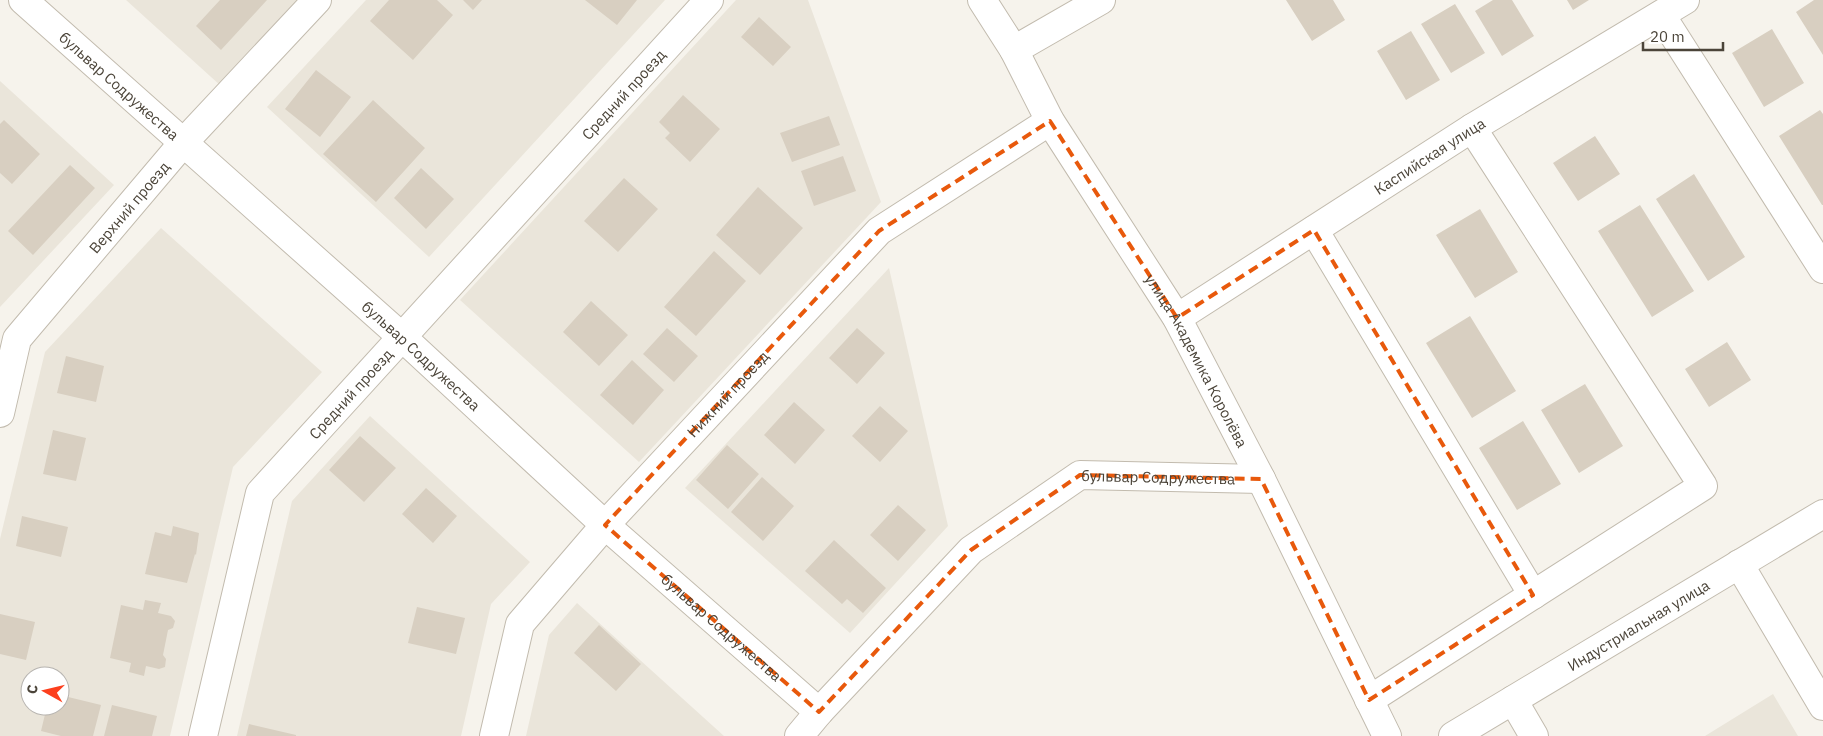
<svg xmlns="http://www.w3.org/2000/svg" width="1823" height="736" viewBox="0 0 1823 736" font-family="'IBM Plex Sans',sans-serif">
<rect width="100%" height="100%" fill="#f6f3ec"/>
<!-- residential -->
<path fill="#eae5da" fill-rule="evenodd" d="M126,0H301L221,86Z
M366,0H665L429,257L267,107Z
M736,0H808L881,202L639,462L460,300Z
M0,81L114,185L0,307Z
M161,228L322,372L233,467L170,736H0V539L45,352ZM30,676H60V706H30Z
M889,268L948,526L850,633L685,488Z
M370,416L530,562L491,604L461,736H237L292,501Z
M577,603L724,736H526L549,635Z
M1773,694L1798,736H1705Z"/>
<!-- building -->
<path fill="#d8cfc1" d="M220,0H267L221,50L196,26Z
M389,0H437L453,15L413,60L370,21Z
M463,0H482L473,10Z
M585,0H637L617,25Z
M1286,0H1333L1345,20L1312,41Z
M1493,0H1512L1534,36L1502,56L1475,11Z
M1567,0H1589L1573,10Z
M1814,0H1823V55L1796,12Z
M1455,4L1485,53L1451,73L1421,24Z
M759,17L791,47L773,66L741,37Z
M1772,29L1804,83L1764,107L1732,53Z
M1411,31L1440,80L1406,100L1377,51Z
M316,70L351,97L320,137L285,109Z
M683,95L720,129L690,162L665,138L670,133L659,122Z
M373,100L425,148L376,202L323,154Z
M1820,110L1823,114V205H1822L1779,136Z
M829,116L840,145L792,162L780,133Z
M4,120L40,154L12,184L0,173V124Z
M1595,136L1620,174L1578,201L1553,163Z
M843,156L856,191L814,206L801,171Z
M70,165L95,188L33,255L8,231Z
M421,168L454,199L426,229L394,198Z
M1694,174L1745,257L1708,281L1656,199Z
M624,178L658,209L618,252L584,221Z
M758,187L803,228L760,275L716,235Z
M1640,205L1694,291L1652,317L1598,231Z
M1480,209L1518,272L1475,298L1436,235Z
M714,251L746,281L696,336L664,307Z
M591,301L628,335L599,366L563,332Z
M1470,316L1516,391L1472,418L1426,343Z
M667,328L698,356L674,382L643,354Z
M857,328L885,353L857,384L829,358Z
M1727,342L1751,380L1709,407L1685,369Z
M66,356L104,366L96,402L57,393Z
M632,360L664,390L633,425L600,395Z
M1585,384L1623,446L1579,473L1541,410Z
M794,402L825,430L795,464L764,435Z
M880,406L908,431L880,462L852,436Z
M1523,421L1561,484L1517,510L1479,448Z
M53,430L86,438L76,481L43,474Z
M360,436L396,468L364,502L329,470Z
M727,445L759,474L728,509L696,480Z
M762,477L794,506L763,541L731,512Z
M426,488L457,516L433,543L402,514Z
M898,505L926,530L898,561L870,535Z
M22,516L68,527L61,557L16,546Z
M173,526L199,533L196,555L195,554L187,583L145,574L155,532L171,536Z
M834,540L886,588L863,613L847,599L842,604L805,571Z
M145,600L161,603L158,613L171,616L175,621L173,628L168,630L163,655L166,659L165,667L159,669L146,666L144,676L129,672L131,663L110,658L121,605L143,610Z
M417,607L465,618L456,654L408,643Z
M0,614L35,622L26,660L0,654Z
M599,625L641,664L616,691L574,653Z
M60,695L101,705L93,736H61L41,731L47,706H60Z
M112,705L157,716L152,736H104Z
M249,724L296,735V736H246Z"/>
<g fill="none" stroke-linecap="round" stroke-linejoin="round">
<!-- minor casing -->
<g stroke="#c2bbae" stroke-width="30">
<g id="minor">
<path id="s1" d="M23,0L403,338L605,525L819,712"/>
<path id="s2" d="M982,0L1014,50L1050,121L1177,318L1261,479L1387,736"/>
<path d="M1661,15L1823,269"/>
<path d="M1014,50L1101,0"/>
<path d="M1314,230L1533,595"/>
<path id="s3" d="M1177,318L1472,128L1685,0"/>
<path id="s4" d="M0,413L17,339L183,143L317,0"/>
<path d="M1739,564L1823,706"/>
<path d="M1369,700L1703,486L1472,128"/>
<path d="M1513,700L1534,736"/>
<path id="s5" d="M203,736L260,493L709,0"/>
<path id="s6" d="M494,736L520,624L605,525L879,231L1050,121"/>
<path id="s7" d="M799,736L819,712L971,550L1080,475L1261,479"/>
<path id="s8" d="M1453,736L1823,514"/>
</g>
</g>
<!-- minor -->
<use href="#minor" stroke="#fff" stroke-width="28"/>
</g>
<!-- marked area -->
<path fill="none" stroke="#e8590c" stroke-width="4" stroke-dasharray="10 6" stroke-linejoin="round" d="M1050,121L1177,318L1314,230L1533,595L1369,700L1261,479L1080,475L971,550L819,712L605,525L879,231Z"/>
<g text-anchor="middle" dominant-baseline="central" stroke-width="4.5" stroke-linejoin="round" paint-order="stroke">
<!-- street labels -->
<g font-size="15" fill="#4b4439" stroke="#fff">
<text stroke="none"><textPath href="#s1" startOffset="129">бульвар Содружества</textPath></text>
<text stroke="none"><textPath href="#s5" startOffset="789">Средний проезд</textPath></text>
<text stroke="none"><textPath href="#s3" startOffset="300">Каспийская улица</textPath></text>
<text stroke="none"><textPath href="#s4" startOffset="249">Верхний проезд</textPath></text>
<text stroke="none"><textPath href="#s1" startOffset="534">бульвар Содружества</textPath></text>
<text stroke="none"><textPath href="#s2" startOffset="420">улица Академика Королёва</textPath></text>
<text stroke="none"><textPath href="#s6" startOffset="425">Нижний проезд</textPath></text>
<text stroke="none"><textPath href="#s5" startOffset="384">Средний проезд</textPath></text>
<text stroke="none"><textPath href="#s7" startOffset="464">бульвар Содружества</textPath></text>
<text stroke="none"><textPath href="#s8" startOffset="216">Индустриальная улица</textPath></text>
<text stroke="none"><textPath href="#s1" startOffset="939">бульвар Содружества</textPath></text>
</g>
</g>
<!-- north arrow -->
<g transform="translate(45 691) rotate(278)"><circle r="24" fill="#ffffff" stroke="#b7b4b0"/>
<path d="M0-4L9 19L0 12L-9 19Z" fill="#fc3f1d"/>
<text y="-8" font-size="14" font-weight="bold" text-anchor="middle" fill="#4b4439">С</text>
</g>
<!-- scale -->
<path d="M1643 42v8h80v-8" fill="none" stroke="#4b4439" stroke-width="2.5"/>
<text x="1650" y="42" font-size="15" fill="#4b4439" stroke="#ffffff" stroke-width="4" paint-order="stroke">20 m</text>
</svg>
